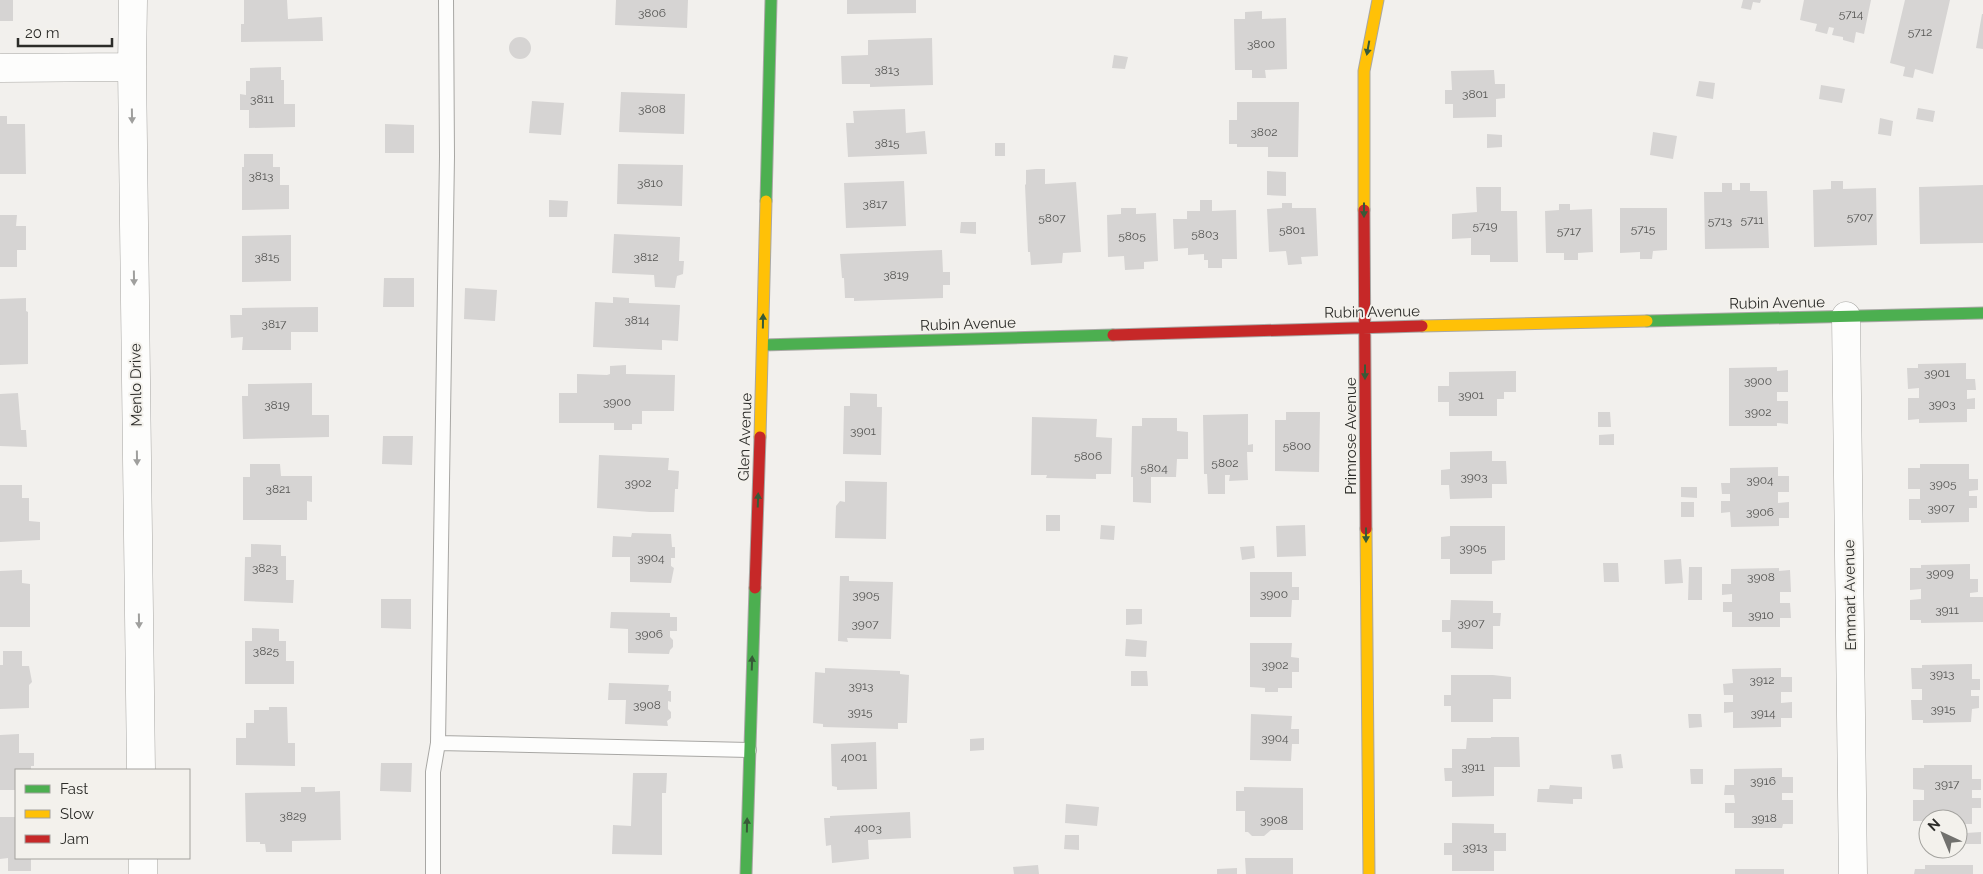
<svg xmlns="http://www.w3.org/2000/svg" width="1983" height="874" viewBox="0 0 1983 874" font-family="Raleway,sans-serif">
<rect width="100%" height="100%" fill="#f2f0ed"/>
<!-- building -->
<path fill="#d6d4d3" d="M0,0H13V21H0Z
M244,0H287L288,19L322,17L323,41L241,42V24H244Z
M616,0H688L687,28L615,25Z
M847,0H916V13L847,14Z
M1743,0H1761L1760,3L1753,2L1751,10L1741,8Z
M1804,0H1871L1864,34L1856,32L1854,43L1843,40V37L1832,35L1834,28L1829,27L1827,34L1815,31L1817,24L1800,20Z
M1905,0H1950L1933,74L1915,69L1913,78L1903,76L1905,67L1890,63Z
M1262,11V19L1286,18L1287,69L1265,70L1266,78H1252V70H1235L1234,19H1245V12Z
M1982,14H1983V49L1976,48Z
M509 48a11 11 0 1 1 22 0a11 11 0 1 1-22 0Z
M932,38L933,85L870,87V84H842L841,56L868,55V40Z
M1114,55L1128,57L1125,69L1112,68Z
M281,67V80H284V104H295V127L249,128V110H240V94L246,95V81H250V68Z
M1494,70L1495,84H1505V98L1496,99V117L1453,118V104H1445V90H1452L1451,71Z
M1699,81L1715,83L1713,99L1696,96Z
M1821,85L1845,89L1842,103L1819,99Z
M621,92L685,94L684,134L619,132Z
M532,101L564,103L561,135L529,133Z
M1237,102H1299L1298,157H1268V147H1237V144H1229V120H1237Z
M1918,108L1935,111L1933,122L1916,119Z
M905,109L906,133L925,131L927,154L848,157L846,123H854L853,111Z
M0,116H7V124H25L26,174H0Z
M1880,118L1893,121L1891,136L1878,134Z
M385,124L414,125V153H385Z
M1653,132L1677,136L1673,159L1650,155Z
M1487,134L1502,135V147L1487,148Z
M995,143H1005V156H995Z
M244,154H273V167H280V185H289V209L242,210V167H244Z
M618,164L683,165L682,206L617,204Z
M1036,169H1045V184L1076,182L1081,252L1063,253L1062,263L1031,265L1030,252H1028L1025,185L1026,184V170Z
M1267,171L1286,172V196L1267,195Z
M904,181L906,226L846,228L844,183Z
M1831,181H1843V189L1876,188L1877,245L1814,247L1813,190L1831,189Z
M1722,183H1732V190H1740V183H1750V191H1767L1769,248L1705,249L1704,192H1722Z
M1983,185V243L1920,244L1919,187Z
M1476,187H1501V211H1517L1518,262H1490V255H1471V238L1452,239V214L1477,212Z
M549,200L568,201L567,217H549Z
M1200,200H1212V211L1236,210L1237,259H1222V268H1208V260H1204V254L1188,255V248L1174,249L1173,219H1187V211H1200Z
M1282,203H1292V208H1316L1318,256L1301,257L1302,264L1288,265L1286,251L1269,252L1267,209L1282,208Z
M1559,204H1570V210L1592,209L1593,252L1578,253V260H1564V253H1546L1545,211L1559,210Z
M1121,208H1136V214L1156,213L1158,261L1144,262V269L1125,270L1124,256L1108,257L1107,215L1121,214Z
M1620,208H1667V250L1653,251L1652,259H1640V252L1620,253Z
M0,215H17L16,226H26V250H17V267H0Z
M961,222H976V234L960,233Z
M614,234L680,237L679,261H684L683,274L677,276L675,288L655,287L654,275L612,273Z
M291,235V281L242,282V236Z
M942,250L943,272H950V285H943V298L854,301V298H845L844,278H842L840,254Z
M384,278H414V307H383Z
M465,288L497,290L495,321L464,319Z
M613,297L629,298V303L680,305L678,341L662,340V350L593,347L595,302L613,303Z
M26,298V311L28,312V364L0,365V299Z
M318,307V332H291V350H242L243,337L231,338L230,315H242V308Z
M1966,363V379H1975L1976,390H1967V399L1975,398V409H1967V422L1919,423V419L1908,420V398H1919V388L1908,389L1907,368H1918V364Z
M626,365V374L675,375L674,411H642V424H632V430H614V423H559V393H577V374L607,375L610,374V366Z
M1777,367V371L1788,370V392H1777V401H1788V424L1777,423V426H1729V368Z
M1516,371V392H1504V399H1497V416H1449V402H1438V386H1449V372Z
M312,383V415H329V437L243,439L242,396H248V384Z
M18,393L21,430H26L27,447L0,446V394Z
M850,393L877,394V407H882L881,455L843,454L844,406H850Z
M1286,412H1320L1319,472L1275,471V420H1286Z
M1598,412H1610L1611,427H1598Z
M1248,414V445L1253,444V452H1247L1248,480L1229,481L1230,475H1225V494H1208L1207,474H1204L1203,415Z
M1032,417L1097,419L1096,437L1112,438L1111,474H1096V479L1046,478L1047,475H1031Z
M1142,418H1177V431L1188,432V459H1177L1176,477H1151V503L1133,502V477H1131L1132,426H1142Z
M1614,434V445H1599V435Z
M383,436H413L412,465L382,464Z
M1492,451V461H1506L1507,484H1492V498L1450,499L1449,485H1441V470L1450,469V452Z
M599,455L669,458L668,470L679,471L678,489H675L674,512H650L597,508Z
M250,464H280L281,476H312V502L307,501V520H243V477H250Z
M1920,464H1969V479H1978V490L1969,491V496H1977V508H1969V522L1921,523V520H1909V499H1920V489H1908V468H1920Z
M1778,467V476H1789V492H1778V503L1789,502V518H1779V526L1731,527L1730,512L1721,513V501H1730V494H1722L1721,483H1730V468Z
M845,481L887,482L886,539L835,538L836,506L840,501L845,502Z
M0,485H22V498H29V521L40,522V540L0,542Z
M1681,487H1697V498L1681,497Z
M1681,502H1694V517H1681Z
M1046,515H1060V531H1046Z
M1101,525L1115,526L1114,540L1100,539Z
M1305,525L1306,556L1277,557L1276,526Z
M1450,526H1505V560L1492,561V574H1450V559H1441V537L1450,536Z
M632,533L671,534L672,547H675V558H671V566L674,568L671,583L630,582V557H612L613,536L631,537Z
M251,544L281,545V556H286V580H294L293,603L244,601L245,557H251Z
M1254,546L1255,558L1242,560L1240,547Z
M1681,559L1683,583L1665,584L1664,560Z
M1603,563H1618L1619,582H1604Z
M1970,564V579H1978V592L1970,593V597H1983V622L1921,623V620H1910V600L1921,599V589L1910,590V568H1921V565Z
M1689,567H1702V600H1688Z
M1779,568V571L1790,570L1791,592H1780V603H1790L1791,618H1780V627H1732V612H1723V602H1732V594L1722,595V584H1731V569Z
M22,570V583L30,584V627H0V571Z
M1250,572H1292V587H1299V600H1292L1291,617H1250Z
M840,576H849V581L893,582L891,639L847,638L848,642L838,641Z
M381,599H411V629L381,628Z
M1451,600L1493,601V613H1501L1500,626H1493V649L1451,648V632H1442V620H1450Z
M1126,609H1142V624L1126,625Z
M611,612L670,613V617H677V631H670V637L673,640V647L670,650L669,654L628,653V629L610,628Z
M252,628L279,629V641H286V661H294V684H245V641H252Z
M1126,639L1147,641L1146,657L1125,656Z
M1250,643H1292L1291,657L1299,658V672H1292V688H1278V692H1265V688L1250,687Z
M3,651H22V666H29L32,682L29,685V708L0,709V665H3Z
M1972,664V679H1980V690H1971V696H1979V708L1972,709L1971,722L1923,723V720H1912L1911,700H1922V689H1912L1911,668H1922V665Z
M825,668L900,671V674L909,675L907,723H898V729L823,727V724L813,723L815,672L825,673Z
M1781,668V677H1792V692H1781V703L1792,702V718H1781V727L1733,728V712L1724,713V702H1733V695H1724L1723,684L1733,683L1732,669Z
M1131,671H1147L1148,686H1131Z
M1451,675H1493L1511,677V699H1493V722H1451V706H1444V695H1451Z
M609,683L669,685L668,691H671V702L668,701V709L671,712V718L667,721L668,726L625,724L626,700H608Z
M269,707H287L288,743H295V766L236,765V738H246V723H254V710H269Z
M1251,714L1292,716L1291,729H1299V744H1292L1291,761L1250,760Z
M1688,714H1701L1702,727L1689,728Z
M19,734V753H34V766H31V770H16V790H0V735Z
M1491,737H1519L1520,767H1494V796L1452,797V781H1445L1444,768H1452V749H1466L1467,738H1491Z
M984,738V750L970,751V739Z
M876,742L877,789L837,790V787L832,786L831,744Z
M1621,754L1623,768L1613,769L1611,755Z
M381,763H412L411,792L380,791Z
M1924,765H1972V779H1981V790H1972V798H1981V808H1972V824H1958V819H1928V824H1925V821H1913V800H1924V790L1913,789V768H1924Z
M1782,768V777H1793V793H1782V800H1793V824H1783L1782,828H1734V813H1725V803H1735L1734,795H1724L1725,785H1734V769Z
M1690,769H1703V784H1691Z
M633,773H667L666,793H662V855L612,854L613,825L631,826Z
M1550,785L1582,787V799H1573V804L1537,802L1538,789H1549Z
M301,787H315V792L340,791L341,840L292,841V852H266L265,844H260V842H246L245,793L301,792Z
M1244,787L1303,788V830H1271L1264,836H1252L1248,832H1245V811H1236V791H1244Z
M1066,804L1099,807L1097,826L1065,823Z
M910,812L911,838L868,840L869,859L832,863L831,845L826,846L824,818H830V816Z
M0,817H16V858H31V871H8V858L0,859Z
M1452,823L1494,824V833H1506V851H1494V871H1452V855H1444V843H1452Z
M1981,832V844H1966V833Z
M1065,835H1079V850L1064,849Z
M1245,858H1293V874H1246Z
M1038,865L1039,874H1014L1013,867Z
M1925,865H1973V874H1914L1915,869H1925Z
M1237,868V874H1217V869Z
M1735,869H1784V874H1735Z"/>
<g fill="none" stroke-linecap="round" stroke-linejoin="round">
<!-- lane casing -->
<g stroke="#a8a7a4" stroke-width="16">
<path id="lane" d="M446,0L447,156L438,743L749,750
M433,874V772L438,743"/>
</g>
<!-- street casing -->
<g stroke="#a8a7a4" stroke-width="29">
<path id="street" d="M133,0L132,67L141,770
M0,68L132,67
M1846,316L1853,874
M143,858V874"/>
</g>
<!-- fast casing -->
<g stroke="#a8a7a4" stroke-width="13">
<path id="fast" d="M766,201L771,0
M1647,321L1983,313
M763,345L1113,335
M746,874L755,588"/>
</g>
<!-- slow casing -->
<g stroke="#a8a7a4" stroke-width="13">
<path id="slow" d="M1364,210V71L1378,0
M1422,326L1647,321
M760,437L766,201
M1366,529L1369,874"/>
</g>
<!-- jam casing -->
<g stroke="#a8a7a4" stroke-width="13">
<path id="jam" d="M1364,210L1366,529
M1113,335L1422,326
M755,588L760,437"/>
</g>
<!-- lane -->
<use href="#lane" stroke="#fdfdfc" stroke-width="14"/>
<!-- street -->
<use href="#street" stroke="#fdfdfc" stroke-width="28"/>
<!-- fast -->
<use href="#fast" stroke="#4caf50" stroke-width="11"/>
<!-- slow -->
<use href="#slow" stroke="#ffc107" stroke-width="11"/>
<!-- jam -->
<use href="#jam" stroke="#c62828" stroke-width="11"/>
</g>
<!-- one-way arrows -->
<defs><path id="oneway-solid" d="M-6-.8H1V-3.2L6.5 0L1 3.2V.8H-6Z" transform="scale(1.25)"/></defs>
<g fill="#375a37">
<use href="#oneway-solid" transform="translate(1368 48) rotate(100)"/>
<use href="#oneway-solid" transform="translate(1364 210) rotate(90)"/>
<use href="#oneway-solid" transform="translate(763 321) rotate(-89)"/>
<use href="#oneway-solid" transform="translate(1365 372) rotate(90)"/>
<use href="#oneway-solid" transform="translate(758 500) rotate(-88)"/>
<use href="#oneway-solid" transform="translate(1366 535) rotate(90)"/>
<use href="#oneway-solid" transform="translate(752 663) rotate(-88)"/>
<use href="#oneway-solid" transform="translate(747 825) rotate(-89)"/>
</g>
<g fill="#9f9f9d">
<use href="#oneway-solid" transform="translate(132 116) rotate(89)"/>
<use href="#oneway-solid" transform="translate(134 278) rotate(89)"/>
<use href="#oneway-solid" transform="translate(137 458) rotate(89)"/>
<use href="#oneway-solid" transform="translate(139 621) rotate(89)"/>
</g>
<g text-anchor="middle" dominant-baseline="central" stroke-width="4" stroke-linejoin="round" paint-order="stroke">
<!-- number labels -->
<g font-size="12" fill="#565654">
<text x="652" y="13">3806</text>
<text x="1851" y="14">5714</text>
<text x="1920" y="32">5712</text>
<text x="1261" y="44">3800</text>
<text x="887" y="70">3813</text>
<text x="1475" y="94">3801</text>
<text x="262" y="99">3811</text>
<text x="652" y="109">3808</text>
<text x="1264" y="132">3802</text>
<text x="887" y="143">3815</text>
<text x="261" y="176">3813</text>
<text x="650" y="183">3810</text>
<text x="875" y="204">3817</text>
<text x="1860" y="217">5707</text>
<text x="1052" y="218">5807</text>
<text x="1752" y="220">5711</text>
<text x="1720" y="221">5713</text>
<text x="1485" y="226">5719</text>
<text x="1643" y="229">5715</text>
<text x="1292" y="230">5801</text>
<text x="1569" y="231">5717</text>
<text x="1205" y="234">5803</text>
<text x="1132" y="236">5805</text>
<text x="267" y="257">3815</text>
<text x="646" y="257">3812</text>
<text x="896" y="275">3819</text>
<text x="637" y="320">3814</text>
<text x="274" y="324">3817</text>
<text x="1937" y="373">3901</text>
<text x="1758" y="381">3900</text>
<text x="1471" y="395">3901</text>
<text x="617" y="402">3900</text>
<text x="1942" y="404">3903</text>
<text x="277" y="405">3819</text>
<text x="1758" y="412">3902</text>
<text x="863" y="431">3901</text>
<text x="1297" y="446">5800</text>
<text x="1088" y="456">5806</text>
<text x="1225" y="463">5802</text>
<text x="1154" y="468">5804</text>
<text x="1474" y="477">3903</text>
<text x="1760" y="480">3904</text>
<text x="638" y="483">3902</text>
<text x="1943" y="484">3905</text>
<text x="278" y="489">3821</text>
<text x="1941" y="508">3907</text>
<text x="1760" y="512">3906</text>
<text x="1473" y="548">3905</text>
<text x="651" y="558">3904</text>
<text x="265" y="568">3823</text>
<text x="1940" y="573">3909</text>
<text x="1761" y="577">3908</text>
<text x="1274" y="594">3900</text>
<text x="866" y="595">3905</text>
<text x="1947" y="610">3911</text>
<text x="1761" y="615">3910</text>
<text x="1471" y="623">3907</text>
<text x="865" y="624">3907</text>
<text x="649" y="634">3906</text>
<text x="266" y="651">3825</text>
<text x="1275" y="665">3902</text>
<text x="1942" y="674">3913</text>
<text x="1762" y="680">3912</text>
<text x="861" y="686">3913</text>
<text x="647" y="705">3908</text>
<text x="1943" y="709">3915</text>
<text x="860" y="712">3915</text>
<text x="1763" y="713">3914</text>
<text x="1275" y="738">3904</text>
<text x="854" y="757">4001</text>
<text x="1473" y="767">3911</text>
<text x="1763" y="781">3916</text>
<text x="1947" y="784">3917</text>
<text x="293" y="816">3829</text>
<text x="1764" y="818">3918</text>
<text x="1274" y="820">3908</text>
<text x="868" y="828">4003</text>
<text x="1475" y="847">3913</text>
</g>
<!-- street labels -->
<g font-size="15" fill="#2c2c29" stroke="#f3f1ec">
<text transform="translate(1777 303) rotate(-1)">Rubin Avenue</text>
<text transform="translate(1372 312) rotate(-1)">Rubin Avenue</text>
<text transform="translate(968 324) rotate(-2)">Rubin Avenue</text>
<text transform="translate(136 385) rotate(-91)">Menlo Drive</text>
<text transform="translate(1351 436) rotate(-90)">Primrose Avenue</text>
<text transform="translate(745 437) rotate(-88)">Glen Avenue</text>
<text transform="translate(1850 595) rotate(-91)">Emmart Avenue</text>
</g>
</g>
<!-- legend -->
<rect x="15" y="769" width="175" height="90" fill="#f3f1ec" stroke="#a3a29e"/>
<rect x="25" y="785" width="25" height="8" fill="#4caf50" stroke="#a3a29e"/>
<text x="60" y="794" font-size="15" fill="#2c2c29">Fast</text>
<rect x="25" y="810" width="25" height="8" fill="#ffc107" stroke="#a3a29e"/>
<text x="60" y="819" font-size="15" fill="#2c2c29">Slow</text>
<rect x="25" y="835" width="25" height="8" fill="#c62828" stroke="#a3a29e"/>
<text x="60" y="844" font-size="15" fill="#2c2c29">Jam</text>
<!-- north arrow -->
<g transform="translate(1943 834) rotate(316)"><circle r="24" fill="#f3f1ec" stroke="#a3a29e"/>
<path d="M0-4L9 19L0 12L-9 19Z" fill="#71716e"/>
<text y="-8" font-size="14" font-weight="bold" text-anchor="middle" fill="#2c2c29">N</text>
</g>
<!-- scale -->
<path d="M18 38v8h94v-8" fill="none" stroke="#2c2c29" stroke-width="2.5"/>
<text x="25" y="38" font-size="15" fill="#2c2c29" stroke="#f3f1ec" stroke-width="4" paint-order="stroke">20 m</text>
</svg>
